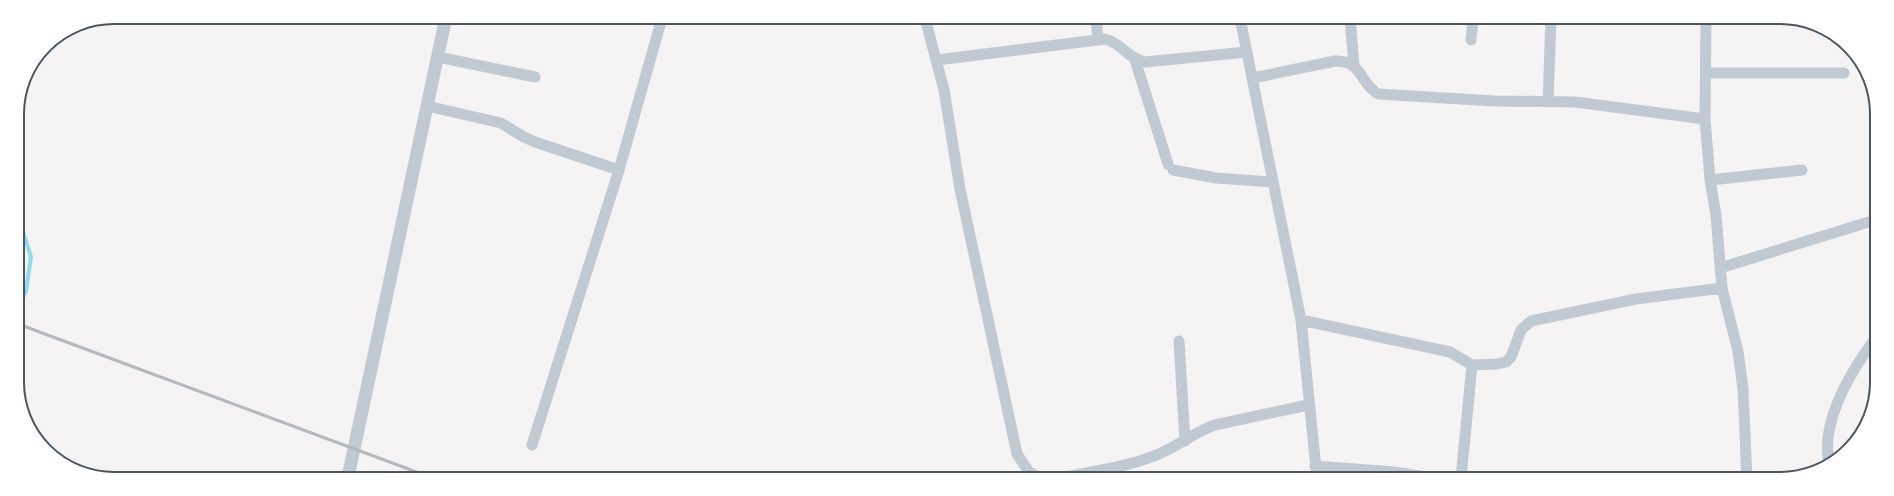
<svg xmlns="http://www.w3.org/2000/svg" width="1894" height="496" viewBox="0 0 1894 496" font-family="Cabin,sans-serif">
<rect width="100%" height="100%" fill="#f5f3f3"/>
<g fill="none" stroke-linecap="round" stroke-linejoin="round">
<!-- stream -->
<path stroke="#90daee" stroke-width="4" d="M31,67L40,59L45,46
M18,216L31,257L26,291L18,308"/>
<!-- minor -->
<path stroke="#c1cad2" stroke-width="11" d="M925,18L944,90L960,189L1017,454L1029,472L1040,478
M1096,18L1098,40
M1240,18L1301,320L1317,478
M1350,18L1354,65
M1706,19L1705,119L1710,180L1716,215L1722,288L1738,351L1743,389L1747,479
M1471,40L1473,19
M438,57L535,77
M937,60L1105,39C1122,43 1127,58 1145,62L1247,52
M1135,60L1168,164
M1706,73H1844
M1253,78L1335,61C1363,61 1358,81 1378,94L1495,101L1575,102L1705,119
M1548,102L1551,19
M427,106L501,123L522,136L535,142L619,170
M1173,170L1216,178L1273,182
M1710,180L1802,170
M1720,268L1875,220
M1301,320L1450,352L1472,365L1497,364L1506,362L1511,357L1521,330L1531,321L1636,299L1722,288
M1179,341L1185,441
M532,445L619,170L662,18
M1828,465C1828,456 1827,446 1828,437C1833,401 1854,367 1875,339
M1315,466L1394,472L1432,478
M1060,478C1093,471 1130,467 1161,453C1180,445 1196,431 1215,425L1308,405
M1461,478L1472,365"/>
<!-- tertiary -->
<path stroke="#c1cad2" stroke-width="13" d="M348,477L446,17"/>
<!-- rail -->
<path stroke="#b5b8bd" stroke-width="3" d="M18,324L430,477"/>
</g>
<!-- crop -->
<path d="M0 0H1894V496H0ZM114 24H1780A90 90 0 0 1 1870 114V382A90 90 0 0 1 1780 472H114A90 90 0 0 1 24 382V114A90 90 0 0 1 114 24Z" fill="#fff" fill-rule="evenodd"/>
<path fill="none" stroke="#4a5661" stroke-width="2" d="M114 24H1780A90 90 0 0 1 1870 114V382A90 90 0 0 1 1780 472H114A90 90 0 0 1 24 382V114A90 90 0 0 1 114 24Z"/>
</svg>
